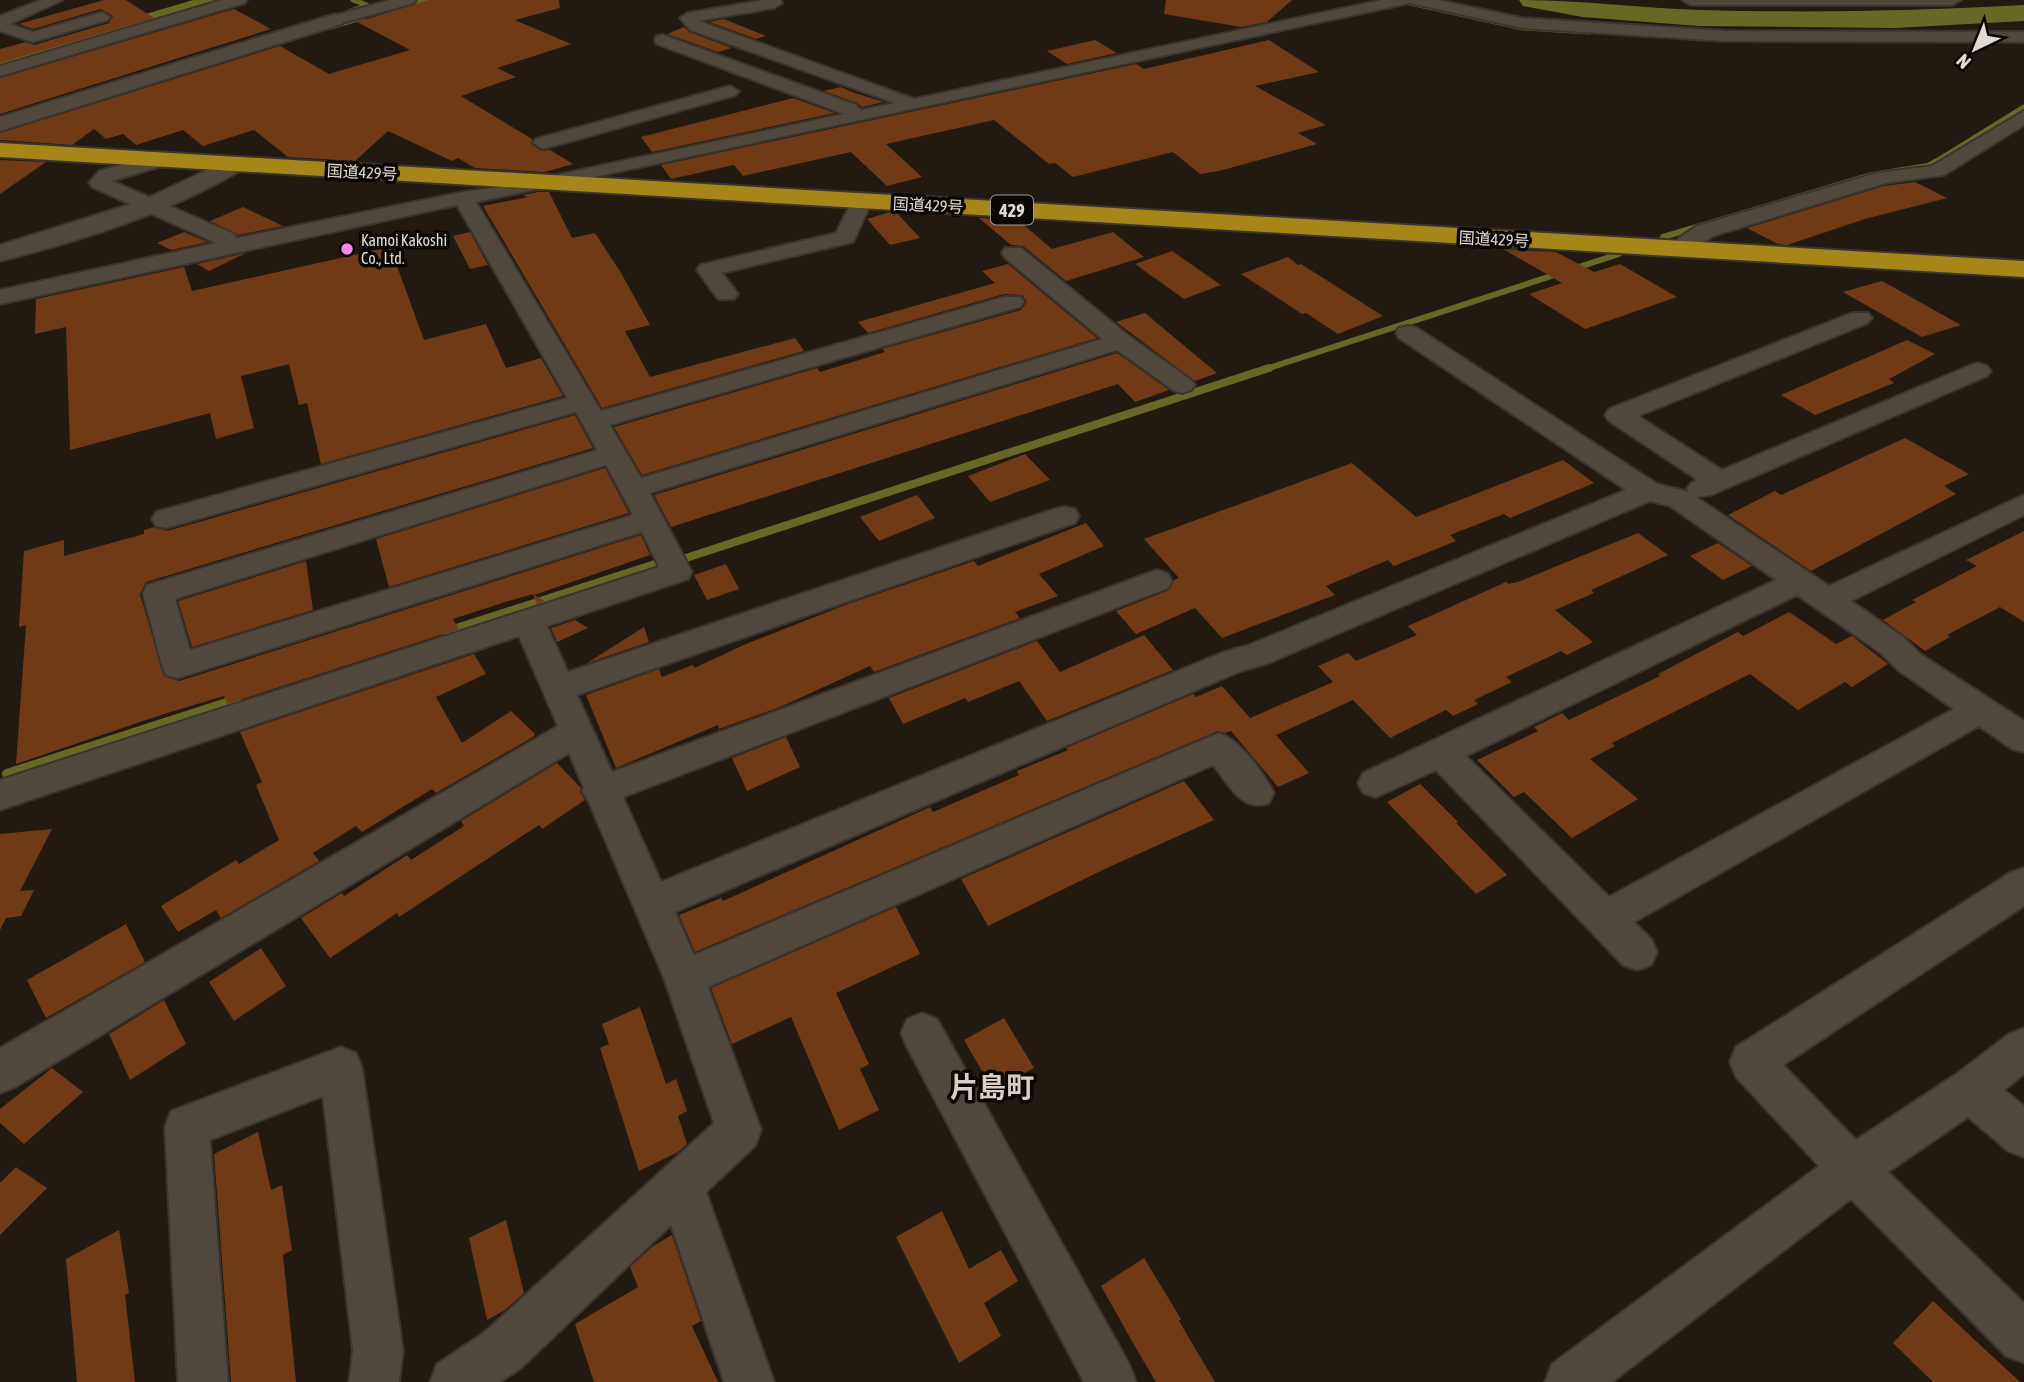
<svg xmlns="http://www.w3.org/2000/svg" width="2024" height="1382" viewBox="0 0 2024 1382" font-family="'Asap Condensed','Noto Sans JP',sans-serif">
<rect width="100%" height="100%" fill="#221a11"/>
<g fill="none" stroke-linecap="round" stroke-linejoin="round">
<!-- stream-far3 -->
<path stroke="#676825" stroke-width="5" d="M1397,0L1523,28L1589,32
M401,6L425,0
M348,12L367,5L353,0
M331,27L364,17
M1932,164L2024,107"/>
<!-- stream-far2 -->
<path stroke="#676825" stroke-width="6" d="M1663,237L1872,175L1928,166L1935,162
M1263,370L1619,254"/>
<!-- stream-far1 -->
<path stroke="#676825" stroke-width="8" d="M447,631L658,563L686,558L1269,368"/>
<!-- stream -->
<path stroke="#676825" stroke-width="10" d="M447,631L451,630
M7,774L236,700"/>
<!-- river -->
<path fill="#676825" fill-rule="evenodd" d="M193,0H236L232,6L0,75V57Z
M1519,0C1580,0 1639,8 1700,10C1808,13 1916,11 2024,5V21L1895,28L1698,26L1583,17L1523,6Z"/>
</g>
<!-- building -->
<path fill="#703a17" d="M104,0H126L154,18L0,63V49L26,42L34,45L109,23L113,16L101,9L33,29L19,24Z
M428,0H559L560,8L515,20L571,44L497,68L516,77L461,96L532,139V145L542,151L550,150L573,164L545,172L475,168L458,158L452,161L388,131L355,161L288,157L254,130L203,146L183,130L136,145L123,134L106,139L94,129L72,145L0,140V133L280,46L329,74L410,50L357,22Z
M1166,0H1292L1267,22L1241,27L1164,14Z
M234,9L271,29L0,114V78Z
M724,19L766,36L756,39L709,22Z
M684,27L689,32L732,48L718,52L667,34Z
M1095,40L1117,53L1067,64L1047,51Z
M1269,40L1319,72L1255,86L1326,125L1298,133L1317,144L1219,171L1200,174L1173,152L1073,177L1055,163L1049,164L994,120L886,144L922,177L887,186L851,152L743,176L734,165L671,179L661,165L1136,64L1144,69Z
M841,87L855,93L884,102L862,107L857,103L824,91Z
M793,98L835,113L652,152L641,137Z
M0,160L46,162L0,194Z
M1915,182L1947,198L1865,219L1787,245L1778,244L1747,228L1884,186Z
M538,192H549L572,238L595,233L621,273L650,325L625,331L650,377L795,338L804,351L602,408L483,206L528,197L523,195Z
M243,207L283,226L238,235L210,221Z
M890,212L897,213L920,238L890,245L867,219Z
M979,218L1018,220L1052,249L1113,232L1144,257L1066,281L1023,246L1011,245Z
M184,232L208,242L171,250L157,243Z
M470,232L488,265L470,269L453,236Z
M390,247L424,340L486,324L506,368L541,358L563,396L321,464L307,403L299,405L289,364L241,376L254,428L216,439L210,413L70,450L66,327L35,334L36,299L184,267L192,291Z
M1503,249L1556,252L1594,272L1620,264L1677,297L1585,329L1529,294L1562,283Z
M1172,251L1221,285L1184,299L1135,264Z
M246,253L209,271L197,264Z
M1288,257L1298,265L1301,264L1383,316L1338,334L1306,313L1302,314L1241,274Z
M1008,264L1097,338L642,475L614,427L817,368L820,372L885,352L882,349L1021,310L1027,302L1022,295L1004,294L868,333L858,322L995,283L982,271Z
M1882,281L1961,325L1922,337L1843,292Z
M1145,313L1217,373L1195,381L1116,322Z
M1907,340L1935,354L1889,379L1894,383L1815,415L1781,395Z
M1117,353L1169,390L1135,402L1118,384L671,527L654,495Z
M575,415L593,448L146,582L140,594L164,676L179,681L641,535L650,555L534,595L545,601L537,604L533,594L505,602L453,619L459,629L227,704L224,696L164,714L16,764L26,625L19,627L24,551L64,540V556L144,534V530L154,527L167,531Z
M1905,438L1969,474L1944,486L1956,494L1811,571L1728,515L1775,491L1781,495Z
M1025,454L1050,480L990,502L968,476Z
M1563,460L1594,483L1510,518L1504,514L1450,535L1456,541L1394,566L1388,560L1326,586L1335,595L1222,638L1195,608L1136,634L1116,611L1169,590L1174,580L1179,578L1144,539L1352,463L1416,517Z
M605,468L629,513L389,587L376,539Z
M917,495L935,518L879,541L860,517Z
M1086,523L1104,546L1039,574L1058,596L1015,612L1020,618L874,672L870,666L780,707L719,729L718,725L616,768L586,695L659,669L662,677L693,665L694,668L746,644L845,605L974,561L978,566Z
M2024,531V622L2000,607L1947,635L1950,637L1925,651L1883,620L1916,602L1912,600L1977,566L1966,560Z
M1638,533L1668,555L1591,590L1594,593L1555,610L1593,642L1567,655L1561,651L1506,677L1512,682L1474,700L1478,704L1453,716L1446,710L1390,738L1353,700L1276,735L1309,773L1278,787L1231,731L1225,733L1218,731L695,952L679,915L721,898L723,901L930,807L933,812L1019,775L1017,771L1068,750L1066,748L1193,694L1196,697L1222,686L1250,718L1333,682L1318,666L1348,653L1356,661L1417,635L1408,626L1506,582L1508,584L1518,582Z
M1718,543L1752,566L1723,580L1690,556Z
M306,561L313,610L192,647L178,601Z
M726,564L739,589L707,600L694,575Z
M1789,612L1836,644L1852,636L1888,664L1852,687L1845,682L1798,710L1750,674L1612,743L1615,746L1590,759L1638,799L1572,838L1524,792L1514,797L1477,760L1538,731L1534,727L1562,713L1569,720L1660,676L1658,674L1738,632L1743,636Z
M575,620L588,628L557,642L551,628Z
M644,627L649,642L587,663Z
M1144,635L1173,670L1047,721L1019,681L968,702L965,698L903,724L889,698L1037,641L1060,672Z
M474,654L486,674L436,697L462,743L511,711L535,734L533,737L436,793L432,789L362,832L356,826L313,853L319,861L221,918L216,910L178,932L161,906L236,860L239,864L279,840L256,785L262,782L240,732Z
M786,737L800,767L747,791L732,758Z
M557,763L581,788L580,792L585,800L542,829L539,825L399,917L397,913L330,958L301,918L342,893L344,896L407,855L411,860L464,826L461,821Z
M1184,781L1214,820L1109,867L988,926L961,879Z
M1420,784L1458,822L1456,823L1507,875L1476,894L1387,802Z
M52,829L20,891L34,890L21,916L6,918L0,930V834Z
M896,907L920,954L836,993L869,1064L860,1069L879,1110L839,1130L791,1017L732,1044L711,988Z
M126,924L145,962L46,1018L27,980Z
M261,948L286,986L234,1021L209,982Z
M164,1000L186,1044L130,1080L109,1034Z
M640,1007L666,1084L676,1079L687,1111L678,1116L687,1144L678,1152L639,1171L600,1048L609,1044L602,1024Z
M1004,1018L1034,1068L993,1090L964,1040Z
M52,1068L83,1092L24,1144L0,1123V1109Z
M258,1132L271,1190L282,1185L292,1250L283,1255L296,1382H231L214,1154Z
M16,1167L47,1188L0,1235V1183Z
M942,1211L969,1269L1001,1250L1018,1281L984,1303L1001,1336L959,1363L896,1237Z
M506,1220L524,1293L505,1310L487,1320L469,1238Z
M119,1230L129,1293L125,1295L135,1382H77L66,1259Z
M672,1235L701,1321L692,1326L718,1382H594L575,1324L638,1287L630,1267L653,1246Z
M1144,1258L1181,1319L1179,1321L1215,1382H1156L1137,1350L1101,1286Z
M1933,1301L2020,1382H1933L1893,1343Z"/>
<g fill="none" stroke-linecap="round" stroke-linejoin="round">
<!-- street casing -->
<g stroke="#3a342f" stroke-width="4">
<path id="street" d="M41,0H63L10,24L33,32L102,12L110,17L108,20L33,42L0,31V16Z
M222,0H247L245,3L0,76V66Z
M390,0H416L414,3L335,25L327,20L329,17Z
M764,0H780L782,3L774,8L699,21L914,99L1382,0H1438L1522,18L1726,31L2024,32V42L1726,41L1522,28L1410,3L476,202L601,411L1004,297H1020L1024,302L1020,307L610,425L641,478L1102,339L1005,258L1002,253L1005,248H1021L1129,336L1191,380L1195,385L1191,390L1182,393L1173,390L1117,350L650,493L692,572L688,579L547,626L568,672L1055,509L1065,507L1075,509L1079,516L1075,523L577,695L612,772L1146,574L1157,570L1168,574L1172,581L1168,588L623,797L661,882L1224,652L1249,645L1626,490L1399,338L1396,333L1399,328L1408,326L1417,328L1657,484L1689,492L1687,489L1691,483L1698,480L1609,421L1605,415L1609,409L1852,313H1868L1872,318L1868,323L1638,416L1722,470L1969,366L1978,363L1987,366L1991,371L1987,376L1711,495L1696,497L1829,586L2024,495V515L1851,601L1903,637L1920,654L2024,721V752L2012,749L1979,726L1634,922L1651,939L1657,952L1651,965L1637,970L1623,965L1436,770L1376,797L1363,793L1358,783L1363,773L1776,580L1670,506L1650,501L1266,664L1241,671L675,912L694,955L1219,733C1241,741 1263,772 1274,793L1269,803C1241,813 1229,784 1213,765L708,987L761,1130L755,1146L706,1192L774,1382H724L671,1225L521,1368L500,1382H430L437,1364L485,1332L714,1123L664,978L589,802L582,791L584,788L569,753L15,1087L0,1093V1048L558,726L519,636L0,810V780L659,567L642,532L178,678L166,675L162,666L143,593L147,585L597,450L576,412L166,528L156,526L152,519L156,512L567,398L457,205L0,304V290L216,243L92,187L89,183L99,171L161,154L171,160L168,164L112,181L234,234L237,238L463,192L505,186L844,114L657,44L655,40L657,36L663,35L856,105L861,110L895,103L690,30L680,18L688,13ZM606,465L633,515L190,650L175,599ZM1797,595L1881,653L1898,670L1954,709L1609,897L1466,756Z
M730,86L739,91L736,95L543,149L533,143L536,139Z
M2024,111V125L1944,175L1886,183L1713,236L1698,246L1694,255H1678L1675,250L1679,238L1697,226L1877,173L1932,166Z
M862,195L869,197L872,201L853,242L722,273L738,294L734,299H718L697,270L700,265L836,233L852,201L855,197Z
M2024,868V906L1783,1065L1856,1140L1955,1075L2009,1034L2024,1028V1074L2004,1090L2024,1106V1157L2008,1151L1968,1117L1888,1172L2024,1303V1363L2006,1356L1851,1199L1612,1382H1545L1552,1364L1819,1166L1736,1077L1730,1062L1736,1047L2010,873Z
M922,1013L937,1019L1129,1364L1136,1382H1084L907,1047L901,1033L907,1019Z
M341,1047L356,1053L362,1068L403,1351L399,1382H349L353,1351L323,1096L210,1140L228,1382H178L165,1127L171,1111Z"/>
</g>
<!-- secondary casing -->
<g stroke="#3a342f" stroke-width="4">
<path id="secondary" d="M1682,0H1961L1952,5H1691Z
M335,14L344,20L342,24L0,131V117Z
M233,158L241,160L244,165L241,170C167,214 83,240 0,261V245L141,201Z"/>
</g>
<!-- highway casing -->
<g stroke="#3a342f" stroke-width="4">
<path id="highway" d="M0,143L2024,261V277L0,157Z"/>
</g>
<!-- street -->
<use href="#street" fill="#51483d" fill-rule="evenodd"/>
<!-- secondary -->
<use href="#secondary" fill="#51483d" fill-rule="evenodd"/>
<!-- highway -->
<use href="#highway" fill="#a68618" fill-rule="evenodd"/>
</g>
<!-- markers -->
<circle fill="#f688ed" stroke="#090603" stroke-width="2.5" cx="347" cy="249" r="7"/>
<g text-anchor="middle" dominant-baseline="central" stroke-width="7" stroke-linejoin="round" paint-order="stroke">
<!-- far-street labels -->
<g font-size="16" fill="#e0dad4" stroke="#090603">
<text transform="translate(362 172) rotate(3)">国道429号</text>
<text transform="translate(928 205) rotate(3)">国道429号</text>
<text transform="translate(1494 239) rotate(3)">国道429号</text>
</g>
<!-- far-poi labels -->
<g font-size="16" fill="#e0dad4" stroke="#090603" text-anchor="start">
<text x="361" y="240">Kamoi Kakoshi<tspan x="361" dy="18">Co., Ltd.</tspan></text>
</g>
<!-- shield labels -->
<rect fill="#090603" stroke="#a09a95" stroke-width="2" x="991" y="195.5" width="42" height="29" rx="5"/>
<g font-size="18" font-weight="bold" fill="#e0dad4">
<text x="1012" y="210">429</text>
</g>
<!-- near-quarter labels -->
<g font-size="28" font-weight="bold" fill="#d9cec2" stroke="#090603">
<text x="992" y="1087">片島町</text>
</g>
</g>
<!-- north arrow -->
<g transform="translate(1975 49) rotate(223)" stroke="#090603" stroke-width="5" paint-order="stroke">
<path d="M0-5L12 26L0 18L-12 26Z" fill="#e0dad4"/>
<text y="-10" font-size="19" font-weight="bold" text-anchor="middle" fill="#e0dad4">N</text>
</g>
</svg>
